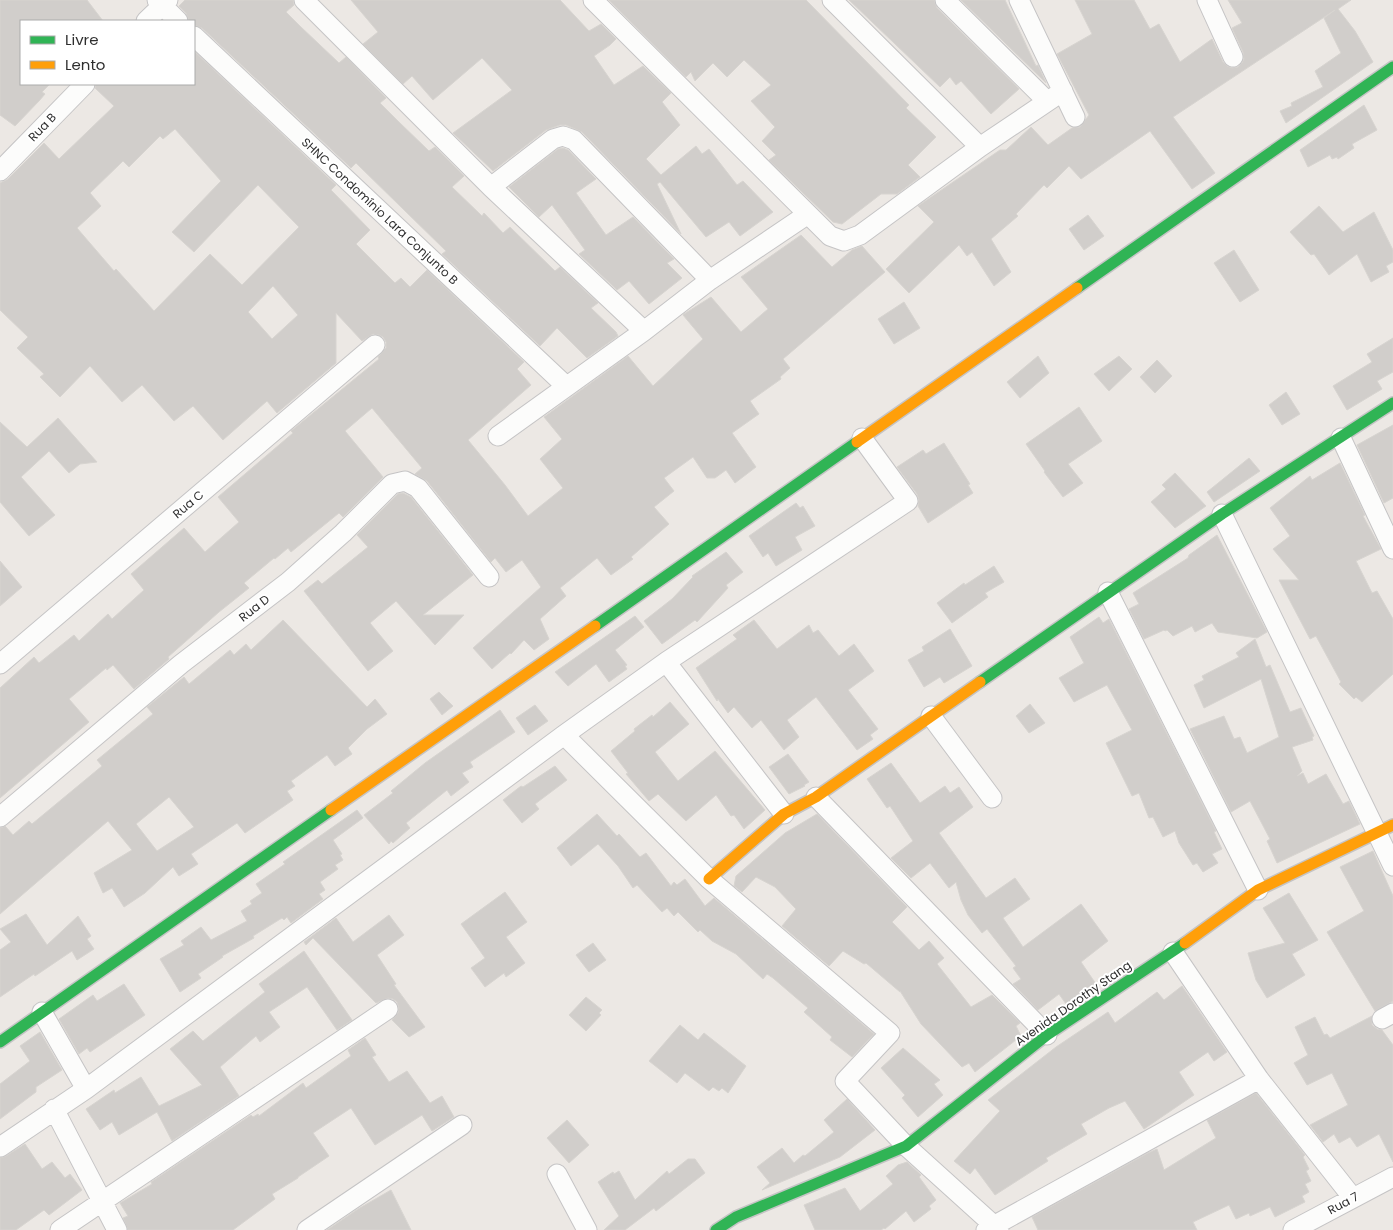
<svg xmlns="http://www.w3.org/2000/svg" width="1393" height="1230" viewBox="0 0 1393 1230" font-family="Poppins,sans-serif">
<rect width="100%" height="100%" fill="#ece8e4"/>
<!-- building -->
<path fill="#d1cecb" stroke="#d7d4d0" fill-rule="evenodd" d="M0,0H87L103,21H21V84H50L42,92L45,94L39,101L15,126L0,115Z
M185,0H293L294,5L286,12L301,27L339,63L346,57L386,98L380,103L399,122L429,151L435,147L464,176L452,187L482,216L484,213L503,233L510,227L555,271L560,267L598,303L591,308L616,332L618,336L587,358L557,328L540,346L442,254L446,251L356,163L351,168L202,28L194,25V21H189L186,13L179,6Z
M351,0H560L589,31L601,24L616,39L610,45L594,56L614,85L643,66L671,93L662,102L680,125L646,159L661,175L696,146L702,154L709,149L737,185L743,181L773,212L740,236L729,222L706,237L660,182L657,184L681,234L582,132L566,125H560L546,130L493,171L453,133L512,90L482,58L433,100L412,76L403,84L363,44L378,32Z
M609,0H806L909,105L906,108L936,137L908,165L920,177L897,194H881L842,224L833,222L769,160L776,155L762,141L775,127L751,101L771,85L744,60L727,77L713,63L695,81L691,72L686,77Z
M849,0H934L937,8L1019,89L991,114L961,81L956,85L950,77L940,87Z
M961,0H1005L1036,66L1038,65L1046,83Z
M1075,0H1134L1150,29L1159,24L1180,62L1212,39L1223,62L1227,66L1232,68L1238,67L1242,63L1244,59L1243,52L1232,28L1242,23L1228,0H1351L1338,9L1355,31L1373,62L1286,123L1280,111L1292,106L1291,103L1323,87L1315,71L1341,53L1324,18L1335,10L1173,117L1215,173L1192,189L1150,131L1081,179L1069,166L1047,188L1044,185L1016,214L1018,216L991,239L1011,272L994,286L972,252L967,256L959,245L909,293L886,269L934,222L918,206L1000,150H1006L1031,127L1048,145L1072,128L1080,127L1089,115L1057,54L1092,34Z
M194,51L336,185L331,190L370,230L356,244L395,283L401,278L410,287L427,270L524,362L517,369L531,385L468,440L505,485L528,516L563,488L540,459L562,439L544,417L628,356L653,386L703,339L683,315L684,314L711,297L741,332L768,309L741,277L801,235L832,267L852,250L862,246L885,272L783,359L790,368L780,377L781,379L750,401L759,414L732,433L756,467L735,483L726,470L715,478H707L693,457L664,478L674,491L654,507L669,524L631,557L633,559L611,575L597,558L560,588L566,596L540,619L549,639L534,650L524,640L511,654L510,653L492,669L473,648L541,587L522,560L506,572L495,558L491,562L427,481L415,474L422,468L372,408L345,431L383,477L343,517L339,513L291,552L288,548L275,559L274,558L244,583L249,588L219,612L168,657L169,659L134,689L113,665L107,670L106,668L69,699L89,722L0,798V688L34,657L39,663L74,635L79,641L108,614L112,619L144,590L131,574L184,528L205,552L239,522L218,497L293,433L291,431L379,359L378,357L386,348V342L383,337L379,335L373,334L362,341L336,313V363L277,413L267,401L223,440L193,406L174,421L142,385L122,402L90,366L60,397L40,377L44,374L17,348L28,337L0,310V183L8,179L44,143L59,159L114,106L95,88L96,84H194ZM175,129L221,181L172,232L194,252L258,185L299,227L242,285L210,254L154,311L116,269L114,271L77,228L101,206L90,193L123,161L129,167L160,136L163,139ZM273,286L298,315L272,339L248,312Z
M1364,105L1377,130L1352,144L1354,148L1338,159L1337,157L1332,159L1330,155L1308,167L1300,150Z
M563,148L568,150L596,179L576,193L606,235L633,217L674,259L667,263L682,278L649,304L629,281L617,290L579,254L585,250L552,205L539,217L509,187L558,149Z
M1319,206L1343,232L1374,212L1393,250V262L1386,266L1389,272L1371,282L1357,254L1329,275L1314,254L1311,255L1290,232Z
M1088,215L1104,236L1084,250L1069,229Z
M1234,250L1259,290L1240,302L1214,263Z
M904,302L920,328L894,344L878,319Z
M1393,338V372L1377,381L1382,389L1347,410L1333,386L1372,362L1367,354Z
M1038,356L1049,373L1020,398L1007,382Z
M1119,356L1132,369L1109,391L1094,374Z
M1157,360L1172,376L1155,393L1140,377Z
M1286,392L1300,414L1282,425L1269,405Z
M1079,407L1102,441L1068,464L1083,483L1063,497L1044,472L1045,471L1026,444Z
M58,418L97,462L80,464L69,473L49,451L21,477L55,515L29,536L0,502V422L27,447Z
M1393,425V498L1384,503L1357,445Z
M944,443L970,484L968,485L973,493L928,523L918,506L919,500L917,494L897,467L923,450L926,454Z
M1249,458L1260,471L1214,502L1207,492Z
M1340,463L1365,515L1363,516L1381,549L1356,561L1372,593L1377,591L1393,619V674L1362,702L1356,697L1354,699L1339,684L1341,682L1316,636L1310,639L1279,580H1299L1273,549L1290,536L1270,508L1310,476L1312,480Z
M1175,473L1206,506L1175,528L1151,502L1166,489L1162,485Z
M403,493L411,497L473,575L423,615H464L435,645L396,601L370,623L393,651L368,671L304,591L318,580L322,584L368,547L357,535L398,494Z
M796,503L800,508L803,506L815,526L795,537L802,550L776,566L768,553L763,557L749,536Z
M1217,535L1267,632L1257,638L1218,632L1212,623L1195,632L1192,626L1173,636L1167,630L1165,631L1164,630L1144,639L1129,609L1139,604L1133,593L1188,558L1189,555Z
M726,552L743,572L726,585L728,588L697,622L695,620L662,644L644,621L672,599L693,577L692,576Z
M0,561L22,587L0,606Z
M994,566L1004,582L985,593L988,597L952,623L937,603L964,583L965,585Z
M635,616L644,627L615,650L627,665L625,666L627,669L609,682L596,664L568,686L555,672Z
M1099,617L1103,623L1109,619L1216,831L1214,832L1222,849L1212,854L1218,863L1203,872L1197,863L1193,865L1179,843L1175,831L1163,837L1153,817L1149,818L1139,793L1132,796L1106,743L1132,730L1107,685L1074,702L1059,678L1084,663L1070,637Z
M283,620L367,707L375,699L387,714L367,729L348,748L352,754L335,766L327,755L291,781L295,786L287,791L293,800L245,833L237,823L191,854L198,864L179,876L173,867L145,893L124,907L112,888L103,893L94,873L132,850L108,821L0,914V828L5,826L13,835L29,821L32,824L102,766L97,760L153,714L147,707L184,677L189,684L230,650L234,655L246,644L251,650ZM169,797L194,827L157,851L136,824Z
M754,620L777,649L809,625L813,633L818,630L839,656L854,644L874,671L848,690L878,729L870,735L873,739L857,750L816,697L787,720L799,737L784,750L761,720L752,728L734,707L728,713L718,699L717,701L696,668L737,639L733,635Z
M950,629L972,666L944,683L940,677L924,687L908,660L924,651L922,647Z
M1255,639L1266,667L1270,665L1290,712L1301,708L1314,736L1312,737L1313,740L1292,747L1302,771L1297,776L1303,773L1308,784L1326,774L1343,804L1349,801L1360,824L1277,863L1267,841L1270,839L1250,801L1231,812L1190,729L1224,716L1234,739L1240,737L1247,753L1279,737L1261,679L1204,708L1194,685L1204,680L1202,676L1239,657L1236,653Z
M439,692L453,706L442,715L430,699Z
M670,702L689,724L655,752L678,781L715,751L765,810L744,829L734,815L731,816L716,795L686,821L658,794L649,801L626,774L628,773L611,751L635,731L634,729L652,715L653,717Z
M1030,704L1045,723L1029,733L1016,716Z
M535,705L548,721L528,735L516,718Z
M500,710L515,732L470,762L473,767L462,773L469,782L451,796L447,790L406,823L410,828L393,843L391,841L389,844L364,815L393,793L391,791L425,763Z
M788,754L809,782L804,785L805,786L789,794L769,767Z
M891,763L920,803L945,786L950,793L959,787L973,807L939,833L986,898L1015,878L1030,899L1003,918L1023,947L1081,904L1108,941L1081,962L1096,984L1092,987L1066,1004L1059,994L1038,1010L1013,984L1021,979L1013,968L1016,966L987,929L982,933L968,915L961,900L956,882L949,888L930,863L911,878L891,858L913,841L890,806L887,808L867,779Z
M555,766L567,780L535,804L539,809L522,823L503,800L521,786L523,787Z
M357,810L363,818L333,840L342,854L340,855L343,860L335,865L338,869L320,882L325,890L319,894L323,899L291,923L287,917L284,920L282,918L253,936L254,938L222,956L223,957L198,974L201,978L180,992L160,959L184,945L181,941L201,927L211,940L247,921L241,911L252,904L250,901L262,893L256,884L285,864L283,862Z
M597,814L617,836L619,834L640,857L646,853L671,886L674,882L677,885L685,879L705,906L714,898L874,1034L852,1057L830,1040L832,1037L804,1012L808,1008L773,978L767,974L763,979L736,954L712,941L700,930L698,932L678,912L674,916L667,908L662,912L637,885L633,888L618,866L598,844L571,866L557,848Z
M817,814L907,907L892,922L919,950L929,941L944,958L937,964L971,1007L992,995L1020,1023L1016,1026L1021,1036L975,1072L969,1063L962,1067L921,1024L900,991V992L866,963L864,964L843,951L829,966L782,926L796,909L775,887L756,877L742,892L734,886L736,876L785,833Z
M1373,851L1393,896V1001L1375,1011L1327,932L1364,911L1340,867Z
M505,892L527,922L506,937L525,963L506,977L504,973L485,987L471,968L485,958L461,924Z
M1289,893L1318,940L1292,954L1305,975L1267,998L1256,980L1248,953L1285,943L1263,908Z
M26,914L47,945L78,916L91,936L87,939L94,949L77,960L72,951L35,976L34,974L0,997V950L11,942L0,929Z
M389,915L404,935L377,955L396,984L394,985L425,1027L409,1037L392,1020L398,1013L399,1008L397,1002L393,999L388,998L376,1003L313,938L306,945L304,942L336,918L353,942Z
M593,943L606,960L589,972L576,955Z
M304,951L352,1020L337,1030L307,987L269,1012L280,1027L260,1042L256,1036L220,1067L239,1096L172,1141L157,1112L119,1135L112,1122L100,1130L86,1109L114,1090L115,1093L141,1077L159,1106L202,1085L170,1049L193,1031L203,1041L265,992L259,984Z
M124,984L145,1015L90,1052L87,1048L79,1054L59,1019L93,995L97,1001Z
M1182,986L1227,1052L1214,1061L1208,1052L1179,1072L1194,1095L1144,1129L1125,1101L1109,1108L1081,1124L1087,1134L1046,1158L1048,1161L995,1195L975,1168L970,1174L954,1161L1000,1111L988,1100L1056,1047L1108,1012L1115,1023L1157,992L1164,1000Z
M586,997L602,1010L599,1013L601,1015L586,1031L569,1015Z
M1372,1016V1025L1377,1029L1382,1030L1393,1045V1162L1379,1134L1357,1147L1350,1137L1339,1143L1334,1134L1323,1142L1310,1125L1348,1105L1332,1073L1307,1085L1294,1063L1308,1055L1295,1027L1315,1017L1324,1035L1327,1034L1330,1038Z
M680,1025L698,1040L704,1033L746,1066L728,1093L722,1088L719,1091L713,1087L709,1091L685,1073L677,1083L649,1061Z
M40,1032L62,1070L36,1087V1092L0,1119V1084L30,1061L20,1046Z
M365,1038L376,1055L372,1057L389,1082L407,1071L430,1103L442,1096L454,1117L432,1131L422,1115L375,1145L351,1108L313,1133L329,1156L298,1177V1178L272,1194L275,1199L233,1230H128L123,1218L128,1216L120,1203L152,1184L151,1182L251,1115L253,1117L258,1114L259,1116L303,1083L306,1088L351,1056L348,1050Z
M903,1048L940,1080L934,1084L943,1095L918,1117L902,1098L905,1095L881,1068Z
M1256,1093L1305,1155L1303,1157L1309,1169L1306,1171L1311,1181L1305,1184L1309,1192L1302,1196L1305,1202L1275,1217L1270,1207L1250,1216L1249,1213L1236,1219L1229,1205L1193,1222L1197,1230H1038L1032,1217L1148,1153L1157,1149L1164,1170L1216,1138L1207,1120Z
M847,1099L875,1130L840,1157L762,1190L770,1183L757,1167L782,1148L794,1163L803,1155L805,1156L834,1132L824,1120Z
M567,1120L589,1145L569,1163L547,1138Z
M25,1144L42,1169L52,1162L65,1178L70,1174L82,1190L49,1215L44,1210L16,1230H0V1158L6,1156Z
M688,1159H695L705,1173L656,1211L654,1208L625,1230H604L619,1216L598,1182L613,1172L614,1174L619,1171L635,1200L667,1171L669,1174Z
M907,1162L921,1175L919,1177L936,1200L929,1206L931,1209L914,1222L906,1211L885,1229L884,1228L881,1230H815L804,1205L845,1188L860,1211L893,1184L886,1176L898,1165Z
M391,1190L411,1230H327L358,1209Z"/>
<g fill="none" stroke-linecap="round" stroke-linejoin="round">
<!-- street casing -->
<g stroke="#c5c4c5" stroke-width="21">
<path id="street" d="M157,0L178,21
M304,0L491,187L644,331
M593,0L830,236L844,241L860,235L980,147L1063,91
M832,0L980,147
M945,0L1047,101
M1019,0L1075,117
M1207,0L1233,57
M146,21L168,0
M194,36L566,386
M0,171L85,84
M491,187L553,139L563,136L574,140L710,280
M498,436L644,331L710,280L808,214
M1341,438L1393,549
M1222,514L1393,866
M1108,592L1258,890
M666,662L784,814
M0,664L375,345
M931,716L992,798
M564,735L709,879L890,1033L845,1081L906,1146L999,1230
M816,797L1047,1035
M0,817L181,664L288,582L343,533L392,484L405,481L418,488L489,577
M1173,952L1259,1079L1353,1198
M42,1012L86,1089
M1382,1019L1393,1013
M54,1109L117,1230
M0,1147L86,1089L564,735L666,662L908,501L862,438
M557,1174L587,1230
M60,1230L388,1009
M307,1230L462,1125
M986,1230L1259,1079
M1293,1230L1393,1177"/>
</g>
<!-- fast casing -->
<g stroke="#c5c4c5" stroke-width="14">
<path id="fast" d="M1077,288L1393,67
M595,626L857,442
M980,682L1222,514L1393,403
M0,1042L331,810
M716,1230L736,1217L906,1146L1047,1035L1185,943"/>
</g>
<!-- slow casing -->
<g stroke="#c5c4c5" stroke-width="14">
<path id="slow" d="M857,442L1077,288
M331,810L595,626
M709,879L784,814L816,797L980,682
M1185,943L1258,890L1393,825"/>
</g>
<!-- street -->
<use href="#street" stroke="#fcfcfb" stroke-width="19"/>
<!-- fast -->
<use href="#fast" stroke="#30b455" stroke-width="11"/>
<!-- slow -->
<use href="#slow" stroke="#ff9f0a" stroke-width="11"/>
</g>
<g text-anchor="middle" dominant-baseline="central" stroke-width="4" stroke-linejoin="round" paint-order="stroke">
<!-- street labels -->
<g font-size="12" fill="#2e2e2e" stroke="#fff">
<text transform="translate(42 127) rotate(-46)">Rua B</text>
<text transform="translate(380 211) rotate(43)">SHNC Condomínio Lara Conjunto B</text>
<text transform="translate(188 504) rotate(-40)">Rua C</text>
<text transform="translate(254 608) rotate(-38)">Rua D</text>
<text transform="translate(1073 1003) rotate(-35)">Avenida Dorothy Stang</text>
<text transform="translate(1343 1203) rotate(-28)">Rua 7</text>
</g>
</g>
<!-- legend -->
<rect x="20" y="20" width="175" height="65" fill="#ffffff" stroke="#ababab"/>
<rect x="30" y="36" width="25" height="8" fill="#30b455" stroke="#ababab"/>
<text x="65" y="45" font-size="15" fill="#2e2e2e">Livre</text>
<rect x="30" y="61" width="25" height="8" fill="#ff9f0a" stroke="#ababab"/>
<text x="65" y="70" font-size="15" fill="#2e2e2e">Lento</text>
</svg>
